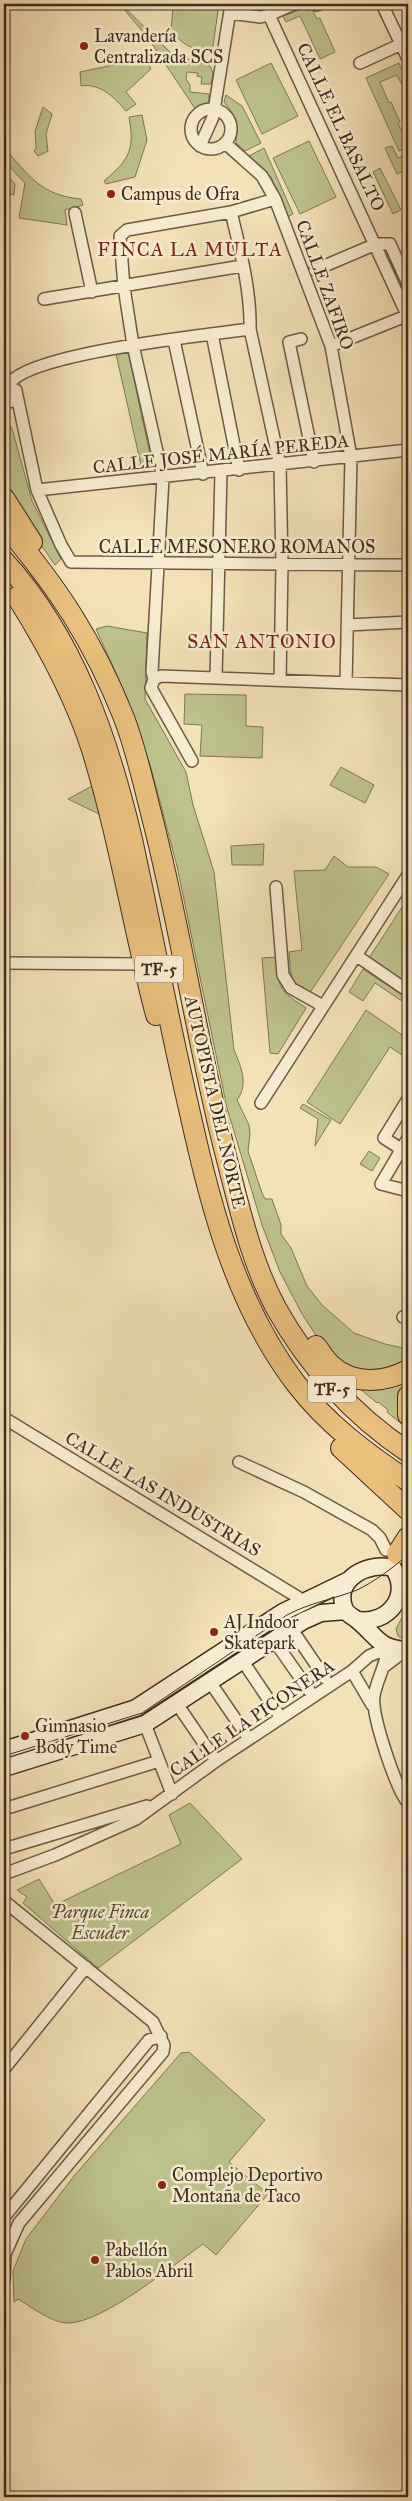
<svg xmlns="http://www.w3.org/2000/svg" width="412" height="2501" viewBox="0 0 412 2501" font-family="'IM FELL Great Primer',serif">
<rect width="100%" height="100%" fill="#f3e1b8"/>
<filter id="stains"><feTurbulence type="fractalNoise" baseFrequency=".004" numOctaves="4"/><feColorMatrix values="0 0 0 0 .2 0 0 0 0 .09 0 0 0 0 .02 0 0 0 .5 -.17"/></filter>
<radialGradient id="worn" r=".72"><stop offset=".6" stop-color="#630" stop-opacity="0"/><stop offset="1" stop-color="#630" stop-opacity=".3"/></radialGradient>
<!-- green -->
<path fill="#bec28d" stroke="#7e7758" d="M185,4H219L213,46L208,50C192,51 180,42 171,31L173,7L184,8Z
M124,7L172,54L210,66L213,73L211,84H201L202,77L197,76L198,73L187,72L186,79L190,85V92L209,94V105L196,110L148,38L123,8Z
M305,8L308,11L312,9L317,19L320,18L335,52L320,59L300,16L286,22L283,16Z
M146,58L151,69L126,92L136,104L126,111C114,97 100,83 81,86L80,72Z
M271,63L298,116L262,134L236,80Z
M399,63L408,85V97L397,75L380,82L389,103L391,102L400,122L398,124L408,142V147L399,151L366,78Z
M226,95L242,106L261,143L245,151L236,143C238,121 238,120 224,102Z
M43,107L52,114L46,134L48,151L38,156L34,151L36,148L35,131Z
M142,115L147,140L135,177L106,184L104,181C129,160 135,150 129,117Z
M309,141L336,197L300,214L273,158Z
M392,146L398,158L408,153V169L397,174L385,148Z
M4,148C30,176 40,195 81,199L83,205L65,210L67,225L19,218L25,183L4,161Z
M264,148L293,214L288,217L271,177L249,156Z
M380,168L401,210L393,214L373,172Z
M4,172L15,184L14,195L4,193Z
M128,352L151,459L144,460L145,470L104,474L141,465L116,354Z
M4,420L12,428L32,501L61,559L55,565L4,492Z
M107,626L147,633L145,699L186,772L193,805L214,872L234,1050C241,1067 249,1084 237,1100L249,1125L250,1134L248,1151L262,1193L265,1199H272L281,1225V1234L291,1248L307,1286L322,1305L354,1333L385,1344L408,1349V1362L368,1373L343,1365L317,1337L302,1314L280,1272L262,1225L227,1108L177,866L151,768L128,700L96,629Z
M185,694L246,695V726L263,727L262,758L200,756L202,725L184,724Z
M341,767L374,785L365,803L330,785Z
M94,785L103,816L68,799Z
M264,844L263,865H232L231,846Z
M334,856L348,867H376L389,874L309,994C289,983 291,974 289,952L302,950L294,871L325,870Z
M408,898V983L369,958Z
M277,957C278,990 279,990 306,1008L278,1054L270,1053L262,958Z
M363,969L408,999V1005L375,983L363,1001L349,992Z
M366,1010L408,1039V1059L390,1047L340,1124L307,1102Z
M303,1104L331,1120L315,1146L318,1119L300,1108Z
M369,1151L380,1158L372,1171L360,1164Z
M408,1379L401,1397L404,1426L387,1412L388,1410L378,1402L377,1403L353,1383Z
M408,1606V1641L398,1636L396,1629Z
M190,1803L242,1859L98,1968L23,1903L27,1897L17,1890L39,1879L55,1905L181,1844L169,1815Z
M189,2052L265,2120L229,2162L268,2194L216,2255L203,2244C173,2265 104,2322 69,2323C54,2324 31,2307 18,2299L14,2302L13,2271L26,2239L74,2176L181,2053Z"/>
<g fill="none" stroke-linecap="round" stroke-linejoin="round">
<!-- street casing -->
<g stroke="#6c5948" stroke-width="14">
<path id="street" d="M382,4L408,59
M317,5L319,4
M230,13L260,17L269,15L408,317
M269,15L294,4
M360,63L408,41
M191 129a20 20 0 1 1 40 0a20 20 0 1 1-40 0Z
M225,143L262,176L275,199L331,346L351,457L346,683
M200,146L213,117L231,4
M231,212C240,249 251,291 250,329L280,466L282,565L280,680
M75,213L92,292
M315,270L376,244H390L408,284
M44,299L242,266
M212,334L239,470
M301,339L289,342L314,462
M174,340L203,474
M331,346L406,316
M10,383C32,353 206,335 250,329
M16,391L37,490L61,545L71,562L408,565
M4,403L13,401L16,390
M37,490L408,450
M347,625L408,622
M216,678L221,472
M154,679L161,676L408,685
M192,761L151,688L154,679L152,672L163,478L133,345L124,287L120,236L127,230L231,212L275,199
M276,887L283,975L291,988L323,1006
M357,956L408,991
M4,963L142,964
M261,1103L408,875
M408,1138L381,1184L408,1191
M401,1149L384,1138L408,1099
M403,1317L408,1318
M4,1418L304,1601
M239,1462L304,1492L372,1530L380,1538L386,1550
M291,1628L325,1678
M273,1639L313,1696
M387,1644C388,1663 377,1678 374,1696C371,1714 396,1789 408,1803
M242,1660L281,1718
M385,1666L406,1650
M352,1671L372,1705
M210,1682L249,1739
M177,1704L216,1761
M145,1724L172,1794
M4,1809L159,1761
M4,1849L147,1806
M4,1874L55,1855L136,1819L216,1761L352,1671L369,1656L387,1648
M4,1901L153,2022L164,2045L163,2052L19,2223L5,2254L4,2280
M4,2069L86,1967
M4,2217L149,2040L161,2036"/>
</g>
<!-- secondary casing -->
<g stroke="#3f2c23" stroke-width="19">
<path id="secondary" d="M357,1620C388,1625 412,1595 393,1568C370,1561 334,1578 344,1607C346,1614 352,1616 357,1620C378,1637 378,1649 408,1650
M4,1750L136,1708L283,1612L349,1580
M4,1768L145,1724L303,1621L321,1613L346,1611"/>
</g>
<!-- highway casing -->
<g stroke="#3f2c23" stroke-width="22">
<path id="highway" d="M4,498L32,542
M4,524C58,588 93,640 124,718C136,749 143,782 151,813C181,928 197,1045 227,1160C240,1210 251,1261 276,1308C309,1367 353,1415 408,1452
M4,561C75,639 108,739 132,839C150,923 166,1007 185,1091C208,1194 231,1299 297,1385C327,1424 367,1454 408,1481
M17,597C47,645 75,696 92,750C119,837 133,927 156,1015
M316,1346C321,1352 325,1360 331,1365C352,1385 384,1383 408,1370
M408,1396V1415
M341,1448L408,1510
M397,1554L408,1537"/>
</g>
<!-- street -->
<use href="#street" stroke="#f7ecd1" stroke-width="11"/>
<!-- secondary -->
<use href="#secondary" stroke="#f7ecd1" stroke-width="16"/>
<!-- highway -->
<use href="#highway" stroke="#eac07c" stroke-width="20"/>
<!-- tram -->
<path stroke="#3f2c23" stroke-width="1" d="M4,1756L142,1713L287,1615C309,1603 334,1599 357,1590C376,1581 392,1568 408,1555"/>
</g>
<!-- markers -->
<g fill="#8f2418" stroke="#f7ecd1" stroke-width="2">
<circle cx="84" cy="46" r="5"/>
<circle cx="111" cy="194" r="5"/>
<circle cx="214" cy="1632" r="5"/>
<circle cx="25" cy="1736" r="5"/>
<circle cx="162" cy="2185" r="5"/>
<circle cx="95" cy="2260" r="5"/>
</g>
<g text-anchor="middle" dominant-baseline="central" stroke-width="5" stroke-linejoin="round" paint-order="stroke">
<!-- shield labels -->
<g fill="#f7ecd1" stroke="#766657" stroke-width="1">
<rect x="135" y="955.5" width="48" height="27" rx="4"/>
<rect x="308" y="1375.5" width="48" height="27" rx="4"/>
</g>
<g font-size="16" font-weight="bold" fill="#3f2c23">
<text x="159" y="969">TF-5</text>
<text x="332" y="1389">TF-5</text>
</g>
<!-- poi labels -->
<g font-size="18" fill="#3f2c23" stroke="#f7ecd1" text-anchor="start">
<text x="94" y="36">Lavandería<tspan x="94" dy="21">Centralizada SCS</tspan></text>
<text x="121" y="194">Campus de Ofra</text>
<text x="224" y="1622">AJ Indoor<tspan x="224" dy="21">Skatepark</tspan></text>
<text x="35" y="1726">Gimnasio<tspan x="35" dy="21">Body Time</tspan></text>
<text x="172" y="2175">Complejo Deportivo<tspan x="172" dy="21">Montaña de Taco</tspan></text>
<text x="105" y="2250">Pabellón<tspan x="105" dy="21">Pablos Abril</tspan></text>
</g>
<!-- street labels -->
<g font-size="18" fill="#3f2c23" stroke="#f7ecd1">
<text transform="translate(341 127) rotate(65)">CALLE EL BASALTO</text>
<text transform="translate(325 285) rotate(70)">CALLE ZAFIRO</text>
<text transform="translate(221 454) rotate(-6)">CALLE JOSÉ MARÍA PEREDA</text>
<text x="237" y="547">CALLE MESONERO ROMANOS</text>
<text transform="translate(215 1102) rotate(77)">AUTOPISTA DEL NORTE</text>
<text transform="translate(163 1494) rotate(31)">CALLE LAS INDUSTRIAS</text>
<text transform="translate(252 1718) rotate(-34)">CALLE LA PICONERA</text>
</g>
<!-- park labels -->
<g font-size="18" font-style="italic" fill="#584a38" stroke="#f7ecd1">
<text x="100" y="1912">Parque Finca<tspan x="100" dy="21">Escuder</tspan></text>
</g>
<!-- neighbourhood labels -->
<g font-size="19" letter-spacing="1" fill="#7a1f14" stroke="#f7ecd1">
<text x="190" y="249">FINCA LA MULTA</text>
<text x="262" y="641">SAN ANTONIO</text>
</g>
</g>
<!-- margin -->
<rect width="412" height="2501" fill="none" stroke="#f3e1b8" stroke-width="20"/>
<rect x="5" y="5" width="402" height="2491" fill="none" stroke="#3f2c23" stroke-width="2.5"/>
<rect x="10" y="10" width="392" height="2481" fill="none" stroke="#3f2c23"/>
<rect width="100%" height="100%" filter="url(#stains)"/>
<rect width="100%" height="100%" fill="url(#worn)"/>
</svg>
